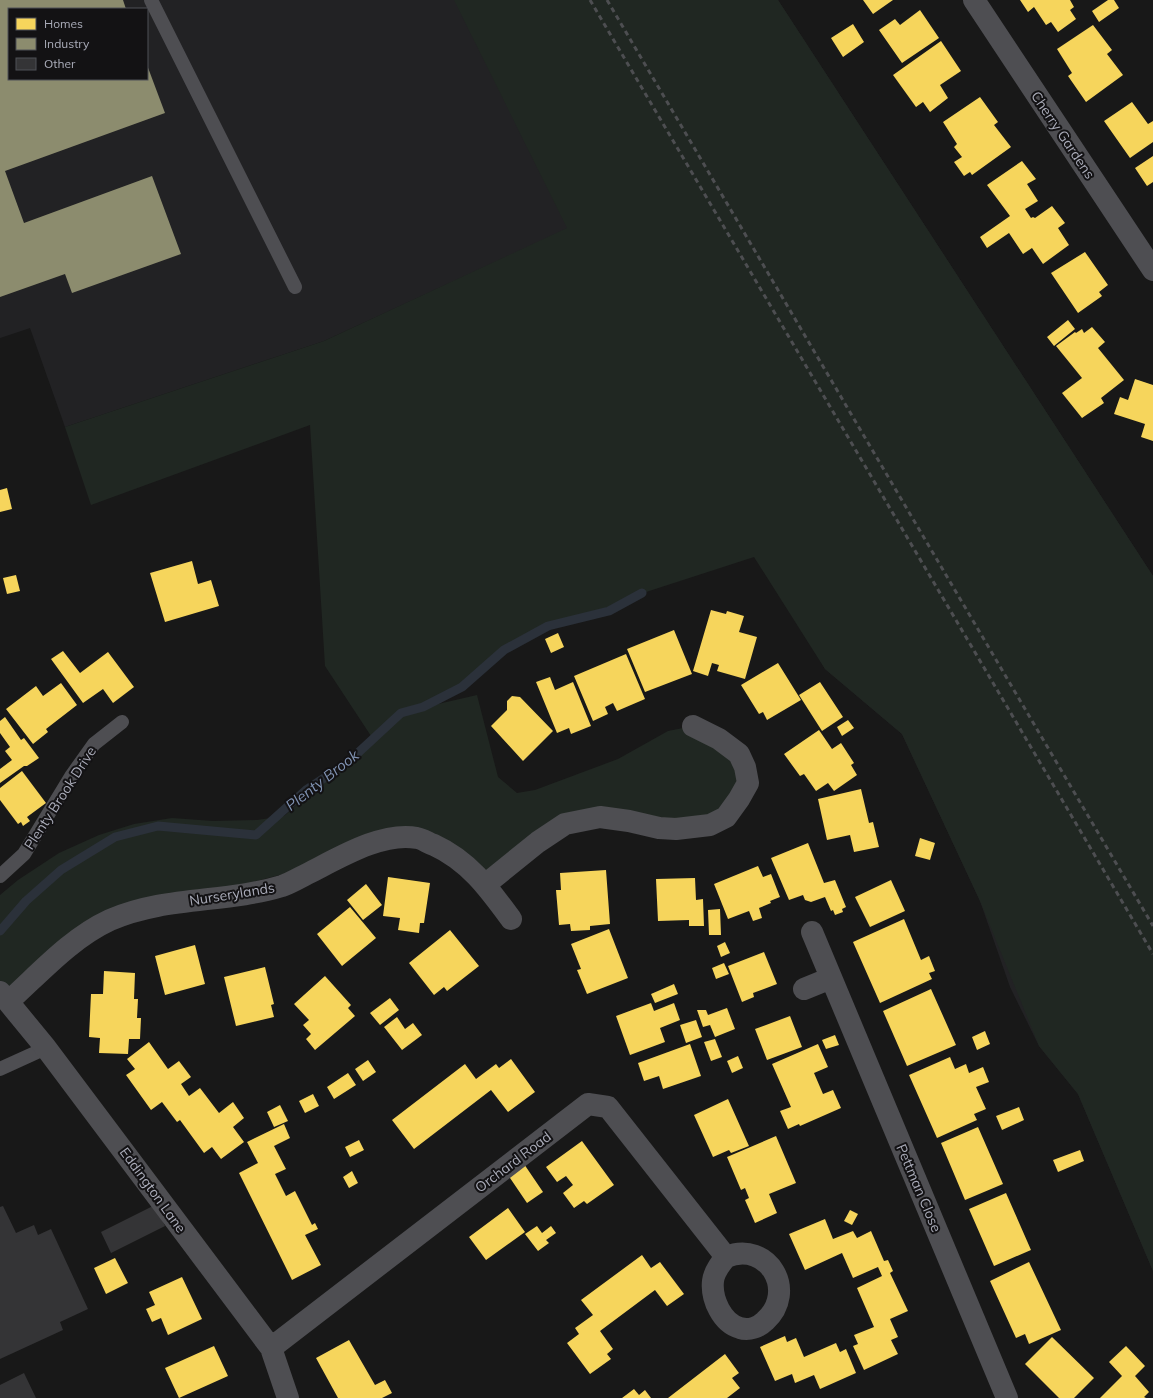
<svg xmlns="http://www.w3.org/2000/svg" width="1153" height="1398" viewBox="0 0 1153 1398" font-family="Mulish,sans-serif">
<rect width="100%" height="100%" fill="#181818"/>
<!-- built -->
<path fill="#222224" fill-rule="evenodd" d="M0,0H778L1153,576V1271L1078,1094L1039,1046L1010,987L980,901L902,734L825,669L567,229L324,341L65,427L30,328L0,338ZM9,9H147V79H9Z"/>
<!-- green -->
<path fill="#202722" d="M454,0H778L1153,576V1271L1078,1094L1039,1046L980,901L902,734L825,669L754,557L643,593L609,611L548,626L504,650L462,687L425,707L477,695L498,777L517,793L535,790L618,759L668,731L693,726L745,767L726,817L565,824L486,884L418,838L111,920L0,992V895L18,880L59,853L99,835L134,824L172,818L213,821L257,820L284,816L373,739L325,666L310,425L91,505L65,427L324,341L567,228Z"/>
<!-- homes -->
<path fill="#f6d55c" d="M863,0H893L873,14Z
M1020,0H1070L1074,7L1070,10L1076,19L1058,32L1051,22L1046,25L1034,7L1028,12Z
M1108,0H1114L1119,8L1099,22L1092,11Z
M920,10L939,38L902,63L879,30L895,19L900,25Z
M853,24L864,42L843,57L831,38Z
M1093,25L1112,50L1107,54L1123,75L1086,102L1068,76L1072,73L1057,49Z
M941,41L961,71L940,85L948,98L930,112L923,102L916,107L893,75Z
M980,97L998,122L994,125L1011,147L972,175L970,172L964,176L954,162L962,157L954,147L957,144L943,122Z
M1132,102L1148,124L1153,121V142L1130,158L1104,121Z
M1153,156V182L1147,186L1135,168Z
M1022,161L1036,179L1027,184L1038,201L1025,209L1031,218L1033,217L1035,218L1052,206L1065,223L1058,228L1069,245L1043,264L1032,248L1023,254L1009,233L987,248L980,237L1010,216L987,185Z
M1085,252L1108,285L1099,292L1102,296L1078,313L1051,273Z
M1068,320L1075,329L1054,346L1047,337Z
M1092,327L1105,342L1098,348L1124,380L1101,398L1104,403L1082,418L1062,393L1082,378L1056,346L1075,332L1076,333L1082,329L1084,333Z
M1135,379L1153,385V441L1141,437L1145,424L1114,414L1120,397L1128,400Z
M7,488L12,509L0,512V490Z
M192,561L198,584L211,580L219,606L165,622L150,573Z
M16,575L20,591L7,594L3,578Z
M711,610L726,614L727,611L744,616L739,632L757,637L745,679L717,671L719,665L712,663L708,676L693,671Z
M674,630L692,674L645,692L627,649Z
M558,633L564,647L551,653L545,639Z
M63,651L80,673L108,652L134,687L113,703L103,689L83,703L51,659Z
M626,654L645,699L617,711L613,703L605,707L608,714L593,721L574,676Z
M778,663L801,700L767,720L763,712L759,714L741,685Z
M550,677L555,690L573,682L591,726L571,734L569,728L557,733L536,682Z
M820,682L843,717L822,731L799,695Z
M61,683L77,705L46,729L48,732L33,744L6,709L36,686L43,696Z
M512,696L520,697L553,731L523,761L491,726L507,710V701Z
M5,717L21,740L24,738L39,758L27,766H24L0,783V769L12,760L5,751L10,747L0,733V721Z
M848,720L854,728L842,736L837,727Z
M819,730L832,749L841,743L854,763L851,765L857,775L834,791L828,783L816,791L804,774L800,776L784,754Z
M22,771L46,803L27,817L30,821L23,826L21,822L18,824L0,800V788Z
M861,789L869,823L873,822L879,847L854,852L850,835L827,840L818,799Z
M920,838L935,843L930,860L915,856Z
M808,843L824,883L835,880L846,907L842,909L843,912L835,915L833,910L831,911L825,897L811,902L805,900L803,895L789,900L771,858Z
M758,866L763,877L771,874L780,897L770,901L771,903L759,908L762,918L753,921L749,911L728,919L714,884Z
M606,870L610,924L590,926V930L571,931L570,924L559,925L556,890H561L560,873Z
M388,877L430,883L424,923H420L419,933L398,930L400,918L383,916Z
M695,878L696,900L703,899L704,926H689V920L658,921L656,879Z
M891,880L905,911L870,927L855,897Z
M366,884L382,905L363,920L347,900Z
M350,907L376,938L342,966L317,934Z
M720,909L721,935H709L708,910Z
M904,919L921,960L929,956L935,971L929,973L932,979L880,1003L853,942Z
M609,929L628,978L587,994L577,970L581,969L571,944Z
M450,930L479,966L447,991L444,987L434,995L409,963Z
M725,942L730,953L721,957L717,946Z
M195,945L205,984L165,995L155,956Z
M764,952L777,984L753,993L754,997L742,1002L728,966Z
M724,963L729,974L716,979L712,968Z
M265,967L274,1004L271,1005L274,1017L236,1026L224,977Z
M104,971L135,973L134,999H138L137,1018H141L140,1039H129L128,1054L99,1053L100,1038L89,1037L91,994H103Z
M325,976L351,1005L348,1008L355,1016L315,1050L306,1039L311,1034L303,1025L309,1020L294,1004Z
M674,984L678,994L655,1003L651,994Z
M931,989L956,1045L907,1066L883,1011Z
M390,998L399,1010L380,1025L370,1013Z
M651,1003L654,1011L674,1003L680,1020L660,1028L665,1042L630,1055L616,1016Z
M727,1008L735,1029L715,1037L710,1025L703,1027L697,1010H706L708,1015Z
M790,1016L802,1047L767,1060L755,1029Z
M397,1017L405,1029L413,1023L422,1035L402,1050L384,1027Z
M696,1020L702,1037L686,1043L680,1025Z
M985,1031L990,1044L977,1050L972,1037Z
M835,1035L839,1045L826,1049L822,1040Z
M715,1039L722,1057L711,1061L704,1042Z
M149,1042L168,1069L179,1061L191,1077L181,1084L189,1096L200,1088L219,1113L233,1102L244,1118L233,1127L244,1142L221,1159L212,1147L204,1153L180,1120L177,1122L162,1102L151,1110L126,1075L135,1069L127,1059Z
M690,1044L701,1076L663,1089L659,1076L644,1081L638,1063Z
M818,1044L828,1067L814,1073L823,1094L833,1090L841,1108L800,1126L799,1124L788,1129L780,1111L791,1107L772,1064Z
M738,1056L743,1068L732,1073L727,1061Z
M950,1057L955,1069L966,1064L969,1073L983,1067L989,1082L976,1087L986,1109L974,1114L977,1120L937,1138L909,1075Z
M511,1059L535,1092L508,1112L491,1090L414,1149L392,1120L465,1064L476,1079L496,1064L499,1068Z
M368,1060L376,1072L363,1081L355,1069Z
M348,1073L356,1085L334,1099L327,1087Z
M313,1094L319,1106L305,1113L299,1101Z
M728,1099L749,1146L731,1153L729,1150L713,1157L694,1115Z
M280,1105L288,1121L274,1127L267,1112Z
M1019,1107L1024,1120L1002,1130L996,1116Z
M284,1124L290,1138L274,1146L286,1169L275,1174L286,1196L295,1191L312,1225L315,1223L318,1229L305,1235L321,1265L292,1280L239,1173L258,1163L247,1142Z
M978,1127L1003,1184L965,1200L941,1143Z
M776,1136L796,1183L769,1194L777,1213L755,1223L745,1200L749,1198L745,1188L741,1190L727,1157Z
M359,1140L364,1150L350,1157L345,1147Z
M582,1141L614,1185L587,1204L584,1201L574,1208L563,1193L573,1185L566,1176L557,1182L546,1167Z
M1080,1150L1084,1161L1058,1172L1053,1160Z
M524,1164L543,1192L527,1203L508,1175Z
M352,1171L358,1183L349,1188L343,1177Z
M1006,1193L1031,1250L994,1266L969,1209Z
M508,1208L525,1232L486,1260L469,1237Z
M850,1210L858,1214L852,1225L844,1221Z
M825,1219L833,1239L853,1231L857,1238L871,1231L884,1261L888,1260L893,1271L890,1273L908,1311L890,1319L898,1337L891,1340L898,1354L864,1370L853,1346L858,1344L854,1335L874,1327L857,1288L882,1276L878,1267L853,1278L842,1253L805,1270L789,1234Z
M537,1226L542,1233L551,1226L556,1233L546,1240L549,1243L538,1251L525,1234Z
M642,1255L651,1268L660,1262L684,1294L667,1306L655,1290L600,1331L613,1349L607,1354L611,1359L590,1374L567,1343L579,1334L575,1328L593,1315L581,1300Z
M115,1258L128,1283L106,1294L94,1268Z
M1029,1262L1061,1330L1029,1344L1025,1334L1016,1338L990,1281Z
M182,1277L202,1319L168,1335L161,1318L152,1322L146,1309L155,1305L149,1292Z
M785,1336L787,1342L796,1338L804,1357L836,1343L840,1352L846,1349L856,1373L820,1389L814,1375L795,1383L792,1374L775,1381L760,1347Z
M1052,1337L1094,1378L1074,1398H1059L1025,1364Z
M349,1340L375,1385L385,1380L392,1393L382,1398H338L316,1358Z
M214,1346L228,1376L179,1398L165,1368Z
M1126,1346L1145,1366L1135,1376L1149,1392L1144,1397L1146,1398H1100L1122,1376L1109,1362Z
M725,1354L739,1373L732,1378L740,1388L727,1398H668Z
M634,1389L639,1395L645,1390L651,1398H622Z"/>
<!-- industry -->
<path fill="#8c8c6e" d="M0,0H123L126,9H9V79H147V65L165,113L5,171L24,223L152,176L181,254L72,293L65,274L0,297Z"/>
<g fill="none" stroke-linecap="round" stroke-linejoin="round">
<!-- stream -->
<path stroke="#2b313a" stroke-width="9" d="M0,931L26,901L61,870L115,837L158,826L256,835L306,790L347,763L401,713L423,707L462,687L504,650L548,626L609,611L642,593"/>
</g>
<!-- building -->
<path fill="#343436" d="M155,1205L165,1226L111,1253L101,1232Z
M3,1206L16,1233L34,1225L38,1235L51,1229L88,1309L60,1322L63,1330L0,1359V1207Z
M24,1373L36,1398H0V1385Z"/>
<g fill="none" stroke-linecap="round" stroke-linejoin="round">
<!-- service -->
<path stroke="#4e4e52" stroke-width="14" d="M151,0L295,287
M0,876L24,854L72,775L94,744L122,722
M0,1069L46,1048"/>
<!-- minor -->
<path stroke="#4e4e52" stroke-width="22" d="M974,0L1153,270
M486,884L538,842L565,824L600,817L629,821L659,828L676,829L710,825L726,817L739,799L748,783L745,767L739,754L719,739L693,726
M812,932L1007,1398
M804,989L831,978
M0,992L46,1048L271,1348L288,1398
M9,1001C40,973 71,938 110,920C165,896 226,903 282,886C291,883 299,878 307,874C337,859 382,831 417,838C423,839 428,843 434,845C469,861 489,889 511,919
M271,1348L588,1104L608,1107L726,1257C768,1240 798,1291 765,1321C759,1327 749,1331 740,1328C722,1323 711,1299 713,1281C714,1272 720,1264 726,1257"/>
<!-- rail -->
<path stroke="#4d4e51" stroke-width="3" stroke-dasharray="5 4" stroke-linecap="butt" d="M590,0L1153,954
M607,0L1153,926"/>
</g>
<g text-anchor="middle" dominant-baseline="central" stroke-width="4" stroke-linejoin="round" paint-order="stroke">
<!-- street labels -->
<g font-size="14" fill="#aaacb9" stroke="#131214">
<text transform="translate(1063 135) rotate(56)">Cherry Gardens</text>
<text transform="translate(60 798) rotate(-57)">Plenty Brook Drive</text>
<text transform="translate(232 894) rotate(-9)">Nurserylands</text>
<text transform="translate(513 1162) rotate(-37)">Orchard Road</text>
<text transform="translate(919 1188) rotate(67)">Pettman Close</text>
<text transform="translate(153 1190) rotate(54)">Eddington Lane</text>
</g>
<!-- water labels -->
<g font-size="15" font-style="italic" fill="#8193b3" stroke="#131214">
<text transform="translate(322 780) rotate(-38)">Plenty Brook</text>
</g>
</g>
<!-- legend -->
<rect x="8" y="8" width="140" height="72" fill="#131214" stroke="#4f5056"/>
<rect x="16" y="18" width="20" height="12" fill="#f6d55c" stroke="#4f5056"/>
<text x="44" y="28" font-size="12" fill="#aaacb9">Homes</text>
<rect x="16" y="38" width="20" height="12" fill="#8c8c6e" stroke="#4f5056"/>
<text x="44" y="48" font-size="12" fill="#aaacb9">Industry</text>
<rect x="16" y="58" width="20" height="12" fill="#343436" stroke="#4f5056"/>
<text x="44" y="68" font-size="12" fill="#aaacb9">Other</text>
</svg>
